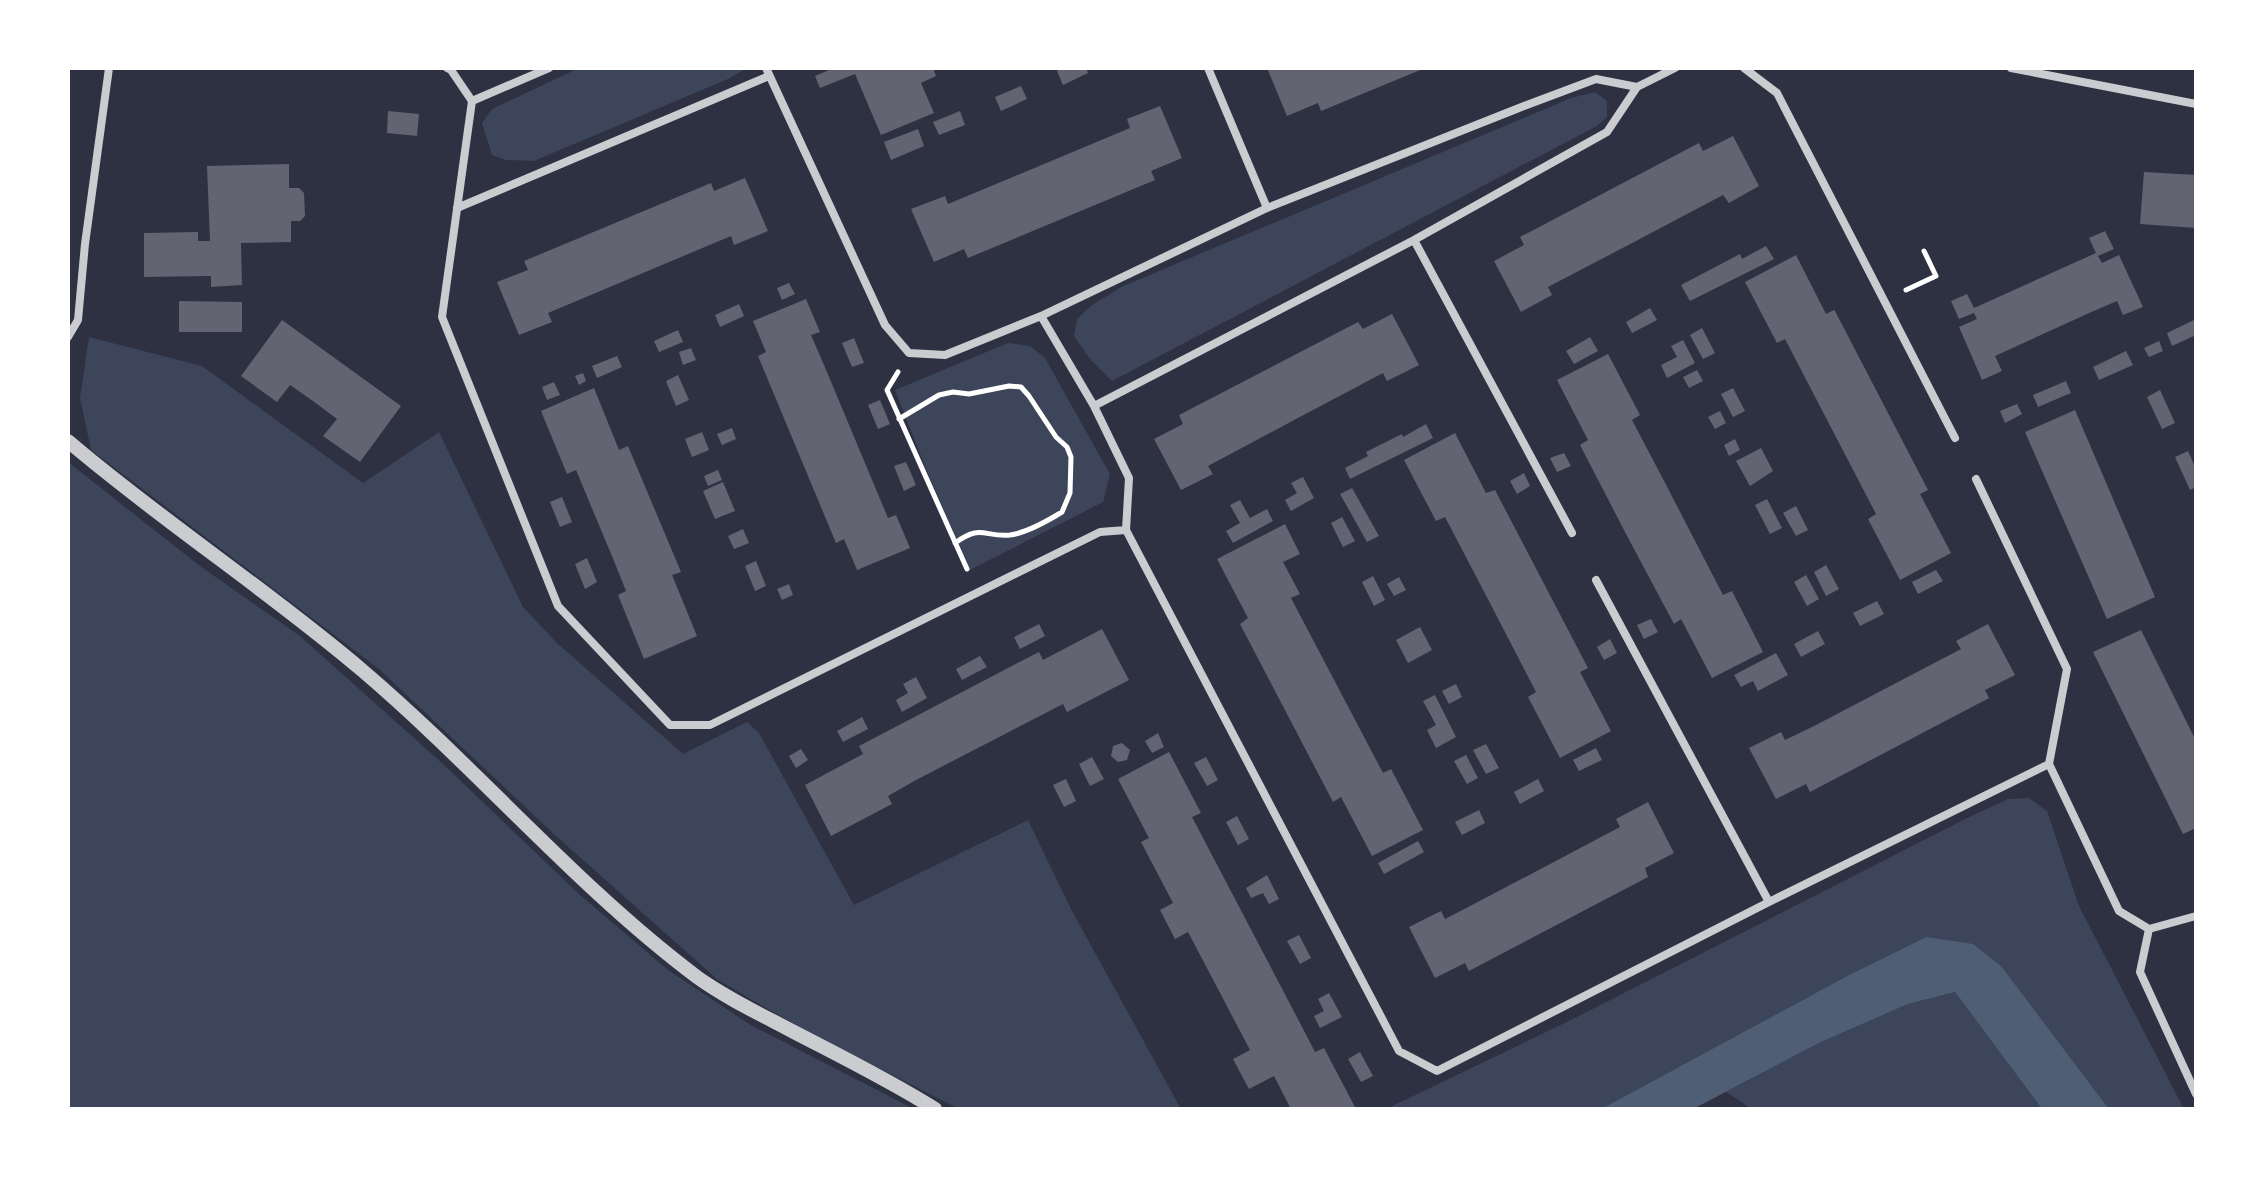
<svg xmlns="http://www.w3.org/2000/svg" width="2264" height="1177" viewBox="0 0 2264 1177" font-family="'Golos Text',sans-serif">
<rect width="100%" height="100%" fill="#2d3142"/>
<!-- green -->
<path fill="#3c4559" d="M579,68H747L728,79L534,161L506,160L492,155L482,123L492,109Z
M1595,92L1607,101V117L1597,126L1112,381L1090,359L1074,336L1077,319L1092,305L1121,287L1571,98Z
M89,337L202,366L363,483L439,432L523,607L557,643L683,754L747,722L759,733L854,905L1028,820L1071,909L1181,1109H959L806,1031L718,980L556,836L379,669L91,450L80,398Z
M1008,343L1030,346L1045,358L1110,474L1103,502L970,570L928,474L895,390Z
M68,462L200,566L300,636L443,764L579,894L668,970L749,1024L914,1109H68Z
M2029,798L2047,811L2079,906L2184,1109H2109L2002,967L1926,937L1849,975L1601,1109H1386L1571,1020L1969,817L2008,799Z
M1955,992L2042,1109H1752L1726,1092L1819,1043L1908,1004Z"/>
<!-- water -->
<path fill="#4f5d75" d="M1926,937L1973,944L2002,967L2109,1109H2042L1955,992L1908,1004L1819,1043L1693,1109H1601L1849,975Z"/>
<!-- building -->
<path fill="#626471" d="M834,68H933L936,76L921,83L934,113L881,135L855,74L820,88L815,76Z
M1064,68H1086L1088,73L1063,85L1057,71Z
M1267,68H1425L1321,111L1318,103L1287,116Z
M1021,86L1027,99L1001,111L995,97Z
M1160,106L1182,158L1151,171L1155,180L968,258L964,249L934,262L911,209L945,196L948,204L1008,179L1130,128L1127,119Z
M388,111L419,114L417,136L387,133Z
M960,111L965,125L939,135L933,122Z
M918,129L924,146L891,160L884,142Z
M1733,136L1759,186L1729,203L1723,195L1636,241L1548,287L1552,295L1521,312L1494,261L1524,245L1520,237L1699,143L1703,151Z
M289,164V188H299L304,193L305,216L300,221H291V242L241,243L242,285L211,287V276L144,277V233L198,232V241H210L207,166Z
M2144,172L2196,175V228L2140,224Z
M745,178L768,231L734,245L731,236L548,313L552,322L519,335L497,282L528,270L524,261L711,183L714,191Z
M2105,231L2114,249L2098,256L2102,263L2119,255L2143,307L2123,315L2117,301L2087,314L1995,356L2002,371L1982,380L1959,327L1977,319L1974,313L1959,319L1951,301L1967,294L1974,308L2096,253L2089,238Z
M1766,246L1774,259L1690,301L1681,285L1740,254L1742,259Z
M1796,255L1826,314L1834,310L1835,311L1928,490L1920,494L1951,553L1900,580L1868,519L1876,514L1785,339L1777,343L1745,282Z
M789,283L795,294L782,300L777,288Z
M806,299L820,332L811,335L824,365L888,518L896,515L910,548L857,570L844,539L836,543L758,356L766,352L753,321Z
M179,301L242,302V332H179Z
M739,304L744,316L720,327L715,315Z
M1650,308L1657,320L1632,333L1626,322Z
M1392,314L1419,365L1387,381L1383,373L1296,419L1208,466L1213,474L1181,490L1154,439L1183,424L1179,415L1358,322L1363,329Z
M2196,319V335L2172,346L2167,333Z
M282,320L401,406L360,462L323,436L337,419L313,401L290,385L277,402L241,376Z
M1702,328L1715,353L1703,359L1690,335Z
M678,330L683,342L659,352L654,341Z
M1590,337L1598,351L1574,364L1566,351Z
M854,338L864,363L852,367L842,343Z
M1683,340L1695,363L1667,378L1661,365L1677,357L1671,346Z
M2159,341L2163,351L2149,357L2144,348Z
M691,348L696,360L683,365L679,352Z
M2126,351L2133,365L2099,380L2093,367Z
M1608,354L1640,415L1632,420L1662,477L1723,595L1732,591L1763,652L1712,678L1681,619L1674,624L1626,534L1580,445L1588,440L1557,380Z
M617,356L622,367L597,378L592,366Z
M1697,370L1703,381L1689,388L1683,377Z
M583,373L586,381L579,385L575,376Z
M678,375L689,400L676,406L666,381Z
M2066,381L2071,393L2038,407L2033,395Z
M554,382L560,395L547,400L542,387Z
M594,388L619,450L628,446L681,572L672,575L697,636L644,659L618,595L626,591L614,561L576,470L567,474L541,411Z
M1733,388L1745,411L1733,417L1721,394Z
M2160,390L2175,423L2162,429L2147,397Z
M880,400L890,424L878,429L868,405Z
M2017,404L2022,414L2005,423L2000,411Z
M2075,410L2155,597L2107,619L2025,432Z
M1720,411L1726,423L1715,429L1708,417Z
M1426,424L1433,438L1350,479L1345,468L1368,456L1366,452L1402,434L1403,437Z
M732,428L736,439L722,445L717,434Z
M702,432L709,450L692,457L685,439Z
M1455,433L1486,493L1495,490L1588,668L1580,672L1611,731L1560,758L1528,697L1536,692L1491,605L1445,517L1436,521L1404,460Z
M1735,439L1740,450L1729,456L1724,445Z
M1761,448L1773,471L1750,486L1736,461Z
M2188,451L2196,469V487L2190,490L2175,457Z
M1564,453L1571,466L1557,472L1550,458Z
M906,462L916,485L904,491L894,466Z
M718,470L722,480L708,486L704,476Z
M1524,473L1530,486L1517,494L1510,481Z
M1303,477L1314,498L1291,511L1285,500L1297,493L1291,483Z
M723,482L735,511L715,519L703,491Z
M1352,488L1379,536L1367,542L1340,494Z
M562,497L572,522L560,527L550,502Z
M1767,499L1782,528L1770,534L1755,505Z
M1240,500L1250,518L1267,509L1273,521L1233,543L1226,531L1240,523L1230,505Z
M1796,506L1808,530L1796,536L1783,513Z
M1342,517L1355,541L1343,547L1331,523Z
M1285,524L1300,554L1283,562L1300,594L1291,598L1383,773L1391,769L1423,830L1372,856L1341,797L1333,802L1286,712L1240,624L1248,618L1217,559Z
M743,529L749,543L734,549L728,536Z
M587,558L597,582L585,589L575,564Z
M756,561L766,586L755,591L745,566Z
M1826,565L1839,589L1826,596L1814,572Z
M1936,570L1943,581L1918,594L1912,582Z
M1806,575L1819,599L1807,606L1794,582Z
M1373,576L1385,600L1374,606L1362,582Z
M1399,577L1406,590L1394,596L1387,584Z
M789,584L793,595L782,600L777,589Z
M1877,601L1884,614L1860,626L1853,613Z
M1651,619L1658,632L1644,639L1637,625Z
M1039,624L1045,636L1020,649L1014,637Z
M1988,624L2015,675L1985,690L1989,698L1810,792L1806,784L1776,799L1749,748L1781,732L1785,740L1814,726L1961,649L1956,641Z
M1420,627L1432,650L1408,663L1396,640Z
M1102,629L1129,680L1067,712L1063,704L916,780L888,796L892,804L831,836L805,785L863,754L859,746L1008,668L1039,652L1043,660Z
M2141,630L2196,741V828L2183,834L2093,652Z
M1818,631L1825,644L1801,657L1794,644Z
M1610,639L1617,653L1604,660L1597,647Z
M1776,653L1788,675L1758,691L1753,681L1741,687L1734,675Z
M980,656L987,667L962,680L956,669Z
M916,677L927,698L902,712L896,700L908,693L903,684Z
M1456,684L1462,697L1449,704L1442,691Z
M1435,695L1456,737L1436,748L1427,730L1436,725L1423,701Z
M862,717L868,729L843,742L837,731Z
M1158,733L1164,747L1152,753L1145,741Z
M1122,743L1130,750L1127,760L1118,762L1111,756L1113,746Z
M1486,744L1499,768L1486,774L1473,750Z
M1596,748L1602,760L1579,771L1573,760Z
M801,749L808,760L796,768L789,756Z
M1169,752L1201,813L1192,817L1300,1023L1315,1052L1324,1048L1356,1109H1291L1274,1076L1249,1089L1233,1059L1250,1050L1188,932L1175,939L1160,910L1173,903L1141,842L1149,838L1118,779Z
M1466,755L1478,778L1467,784L1454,761Z
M1092,757L1104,779L1090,786L1079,764Z
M1206,757L1218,780L1207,786L1194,763Z
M1066,779L1076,801L1064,807L1053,785Z
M1538,779L1544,791L1520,804L1514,792Z
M1648,802L1674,853L1645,868L1648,877L1469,971L1465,963L1435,978L1409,927L1441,911L1445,919L1474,904L1620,827L1616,819Z
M1479,810L1485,823L1462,835L1455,822Z
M1237,816L1249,839L1238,845L1226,822Z
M1418,841L1424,852L1384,874L1378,863Z
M1267,875L1279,899L1269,904L1263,893L1251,898L1246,888Z
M1299,935L1311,958L1300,964L1287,941Z
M1329,993L1342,1017L1320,1028L1314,1016L1324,1011L1318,999Z
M1360,1052L1373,1076L1361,1082L1348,1059Z"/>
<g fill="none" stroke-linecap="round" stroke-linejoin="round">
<!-- path -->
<path stroke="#fff" stroke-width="5" d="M1906,290L1936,276L1924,251
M898,372L887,390L967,569
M899,419L939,395L953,392L969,394L1009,386L1021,387L1029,396L1056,437L1067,447L1071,457L1070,493L1062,512C1049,520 1025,533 1010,535C983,537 981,524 955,543"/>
<!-- minor -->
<path stroke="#caccd0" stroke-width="8" d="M447,68L451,70L472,101
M766,68L885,325L909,353L945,355L1041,316L1094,406L1129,478L1126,530
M1208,68L1267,208
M1744,68L1777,93L1955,438
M2011,68L2196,104
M472,101L442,317L558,606L670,725H710L1100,532L1126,530L1399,1051L1437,1071L1769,902L2049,764
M472,101L549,68
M457,208L769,76
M1414,240L1572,533
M1041,316L1267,208L1524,106L1596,79L1637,87
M68,337L78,320L85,244L109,68
M1094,406L1414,240L1607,132L1637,87L1675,68
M1976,479L2067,669L2049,764L2119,911L2149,929L2140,972L2196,1094
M1596,580L1769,902
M2149,929L2196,916"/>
<!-- tertiary -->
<path stroke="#caccd0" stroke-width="14" d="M68,441C163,522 268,590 363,671C478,769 576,886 697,977C726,998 760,1014 792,1031C840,1056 889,1080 935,1109"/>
</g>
<!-- border -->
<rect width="2264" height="1177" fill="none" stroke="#ffffff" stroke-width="140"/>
</svg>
